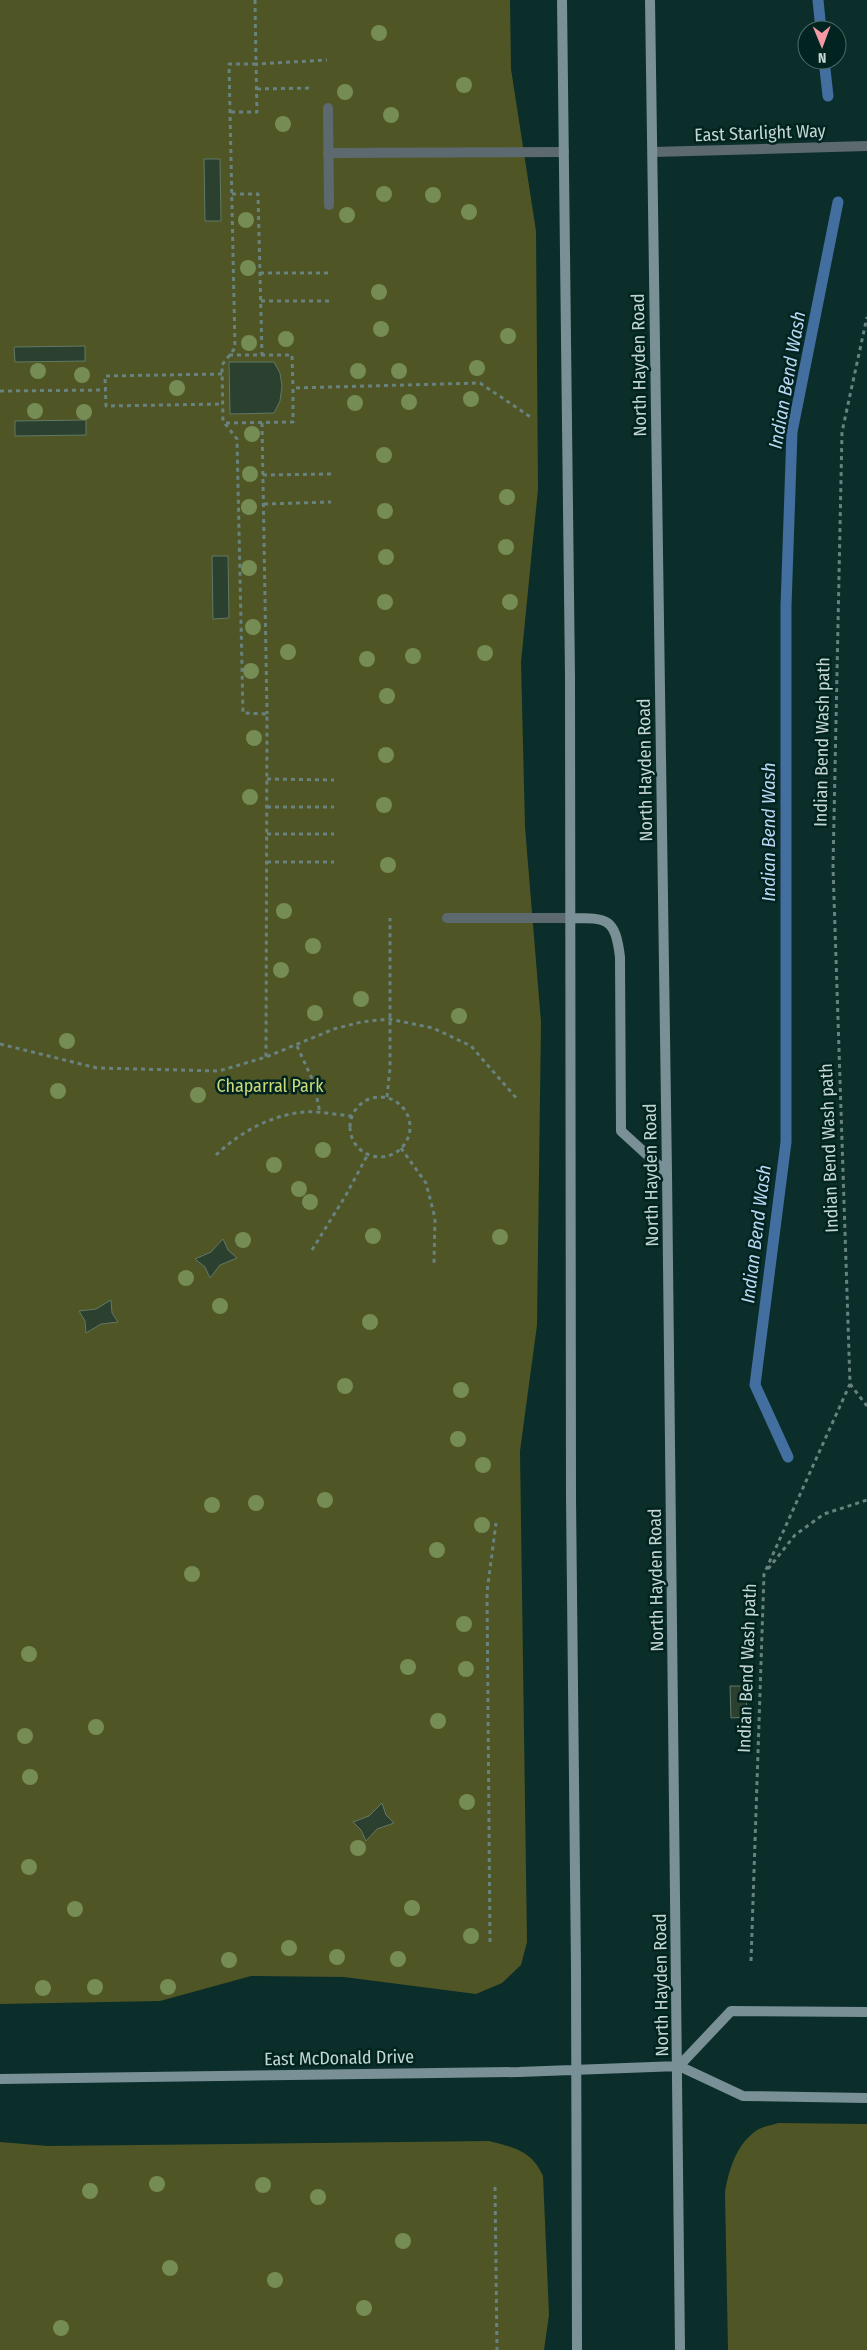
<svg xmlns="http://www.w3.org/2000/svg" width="867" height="2350" viewBox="0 0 867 2350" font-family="'Fira Sans Condensed',sans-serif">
<rect width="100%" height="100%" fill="#0b2e2a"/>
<!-- green -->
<path fill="#4f5525" d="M0,0H510L511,69L536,231L538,489L521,662L525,827L541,1022L537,1325L520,1451L527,1942L521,1965L502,1983L476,1994L344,1977L251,1976L160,2001L0,2004Z
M778,2123L867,2124V2350H728L725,2192C729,2169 737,2142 759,2129C765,2126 772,2125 778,2123Z
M489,2141C513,2147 532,2151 543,2176L549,2315L544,2350H0V2142L48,2146Z"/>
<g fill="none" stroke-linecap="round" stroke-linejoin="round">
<!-- stream -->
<path stroke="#426ea0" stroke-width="11" d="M818,0L821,30
M824,60L828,96
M788,1457L755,1385L786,1142V606L792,432L838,202"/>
</g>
<!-- building -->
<path fill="#2b402f" stroke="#617965" d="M204,159H220L221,221H205Z
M85,346V361L15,362L14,347Z
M229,362H274L280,373L282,386L280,401L274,413L230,414Z
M86,420V435L15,436V421Z
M212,556H228L229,618L213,619Z
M223,1239L228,1250L237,1258L220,1265L210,1278L205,1267L195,1259L211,1252Z
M111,1300L112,1313L118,1322L101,1324L86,1333L85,1321L79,1311L96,1309Z
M730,1686H746L747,1717L731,1718Z
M382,1803L386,1815L394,1823L377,1829L366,1841L361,1830L353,1822L369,1816Z"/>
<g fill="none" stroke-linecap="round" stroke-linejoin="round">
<!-- path -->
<path stroke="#68827f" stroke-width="3" stroke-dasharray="4 4" stroke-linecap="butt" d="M255,0L256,64H229L235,348L222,365L223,421L237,439L243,713L267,714L266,1057
M257,89L312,88
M231,112H257L256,64L327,60
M232,194H258L262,355
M260,273H329
M261,301H329
M229,355H292L293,388
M222,374L105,376L106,406L223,404
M0,391L106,390
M226,423L293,422V388L480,383L532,418
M262,423L267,714
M263,475L331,474
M264,504L331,502
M267,779L334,780
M267,807H334
M267,834H334
M267,862H334
M0,1044L97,1068L219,1071L266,1057L334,1029L361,1022L389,1019L433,1028L471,1046L518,1100
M297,1046L314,1083L320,1113
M387,1097L390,1068V918
M350 1127a30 30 0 1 1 60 0a30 30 0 1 1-60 0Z
M401,1148L426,1183L435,1218L434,1263
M216,1155C240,1132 271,1115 305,1112C320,1111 337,1115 352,1116
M312,1250L346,1195L368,1154
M850,1384L867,1406
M768,1569L795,1535L824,1514L867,1500
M490,1942L487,1592L496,1523
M751,1961L764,1574L850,1384L833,867L842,432L867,317
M495,2187L497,2350"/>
<!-- service -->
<path stroke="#5c6a6f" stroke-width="10" d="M328,108L329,205
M328,153L564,152
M447,918H571"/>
<!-- minor -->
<path stroke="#5c6a6f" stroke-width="10" d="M653,152L867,146"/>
<!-- secondary -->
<path stroke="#799097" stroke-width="10" d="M562,0L570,677L571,1498L576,1968L577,2350
M650,0L667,1173L680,2350
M571,918C608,918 615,918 620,957L621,1131L667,1173
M679,2066L731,2011L867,2012
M0,2079L519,2072L679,2066L743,2096L867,2098"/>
</g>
<!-- trees -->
<g fill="#768c55">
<circle cx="379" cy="33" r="8"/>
<circle cx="464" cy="85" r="8"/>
<circle cx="345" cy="92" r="8"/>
<circle cx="391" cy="115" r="8"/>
<circle cx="283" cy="124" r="8"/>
<circle cx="384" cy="194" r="8"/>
<circle cx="433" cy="195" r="8"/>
<circle cx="469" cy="212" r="8"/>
<circle cx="347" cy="215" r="8"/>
<circle cx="246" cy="220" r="8"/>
<circle cx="248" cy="268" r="8"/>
<circle cx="379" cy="292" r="8"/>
<circle cx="381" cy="329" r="8"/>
<circle cx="508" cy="336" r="8"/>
<circle cx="286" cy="339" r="8"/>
<circle cx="249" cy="343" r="8"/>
<circle cx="477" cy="368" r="8"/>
<circle cx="38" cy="371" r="8"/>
<circle cx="358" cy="371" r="8"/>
<circle cx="399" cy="371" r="8"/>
<circle cx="82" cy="375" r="8"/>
<circle cx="177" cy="388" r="8"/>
<circle cx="471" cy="399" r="8"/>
<circle cx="409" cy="402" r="8"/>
<circle cx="355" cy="403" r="8"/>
<circle cx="35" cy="411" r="8"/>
<circle cx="84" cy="412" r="8"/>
<circle cx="252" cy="434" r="8"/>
<circle cx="384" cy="455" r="8"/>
<circle cx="250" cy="474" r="8"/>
<circle cx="507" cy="497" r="8"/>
<circle cx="249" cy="507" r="8"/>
<circle cx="385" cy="511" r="8"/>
<circle cx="506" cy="547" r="8"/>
<circle cx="386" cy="557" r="8"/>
<circle cx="249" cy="568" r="8"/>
<circle cx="385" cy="602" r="8"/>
<circle cx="510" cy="602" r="8"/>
<circle cx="253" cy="627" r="8"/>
<circle cx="288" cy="652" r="8"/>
<circle cx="485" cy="653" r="8"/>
<circle cx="413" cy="656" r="8"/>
<circle cx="367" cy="659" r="8"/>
<circle cx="251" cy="671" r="8"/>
<circle cx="387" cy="696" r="8"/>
<circle cx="254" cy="738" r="8"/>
<circle cx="386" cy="755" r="8"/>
<circle cx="250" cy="797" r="8"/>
<circle cx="384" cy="805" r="8"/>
<circle cx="388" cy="865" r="8"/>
<circle cx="284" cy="911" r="8"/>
<circle cx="313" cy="946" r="8"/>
<circle cx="281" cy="970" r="8"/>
<circle cx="361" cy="999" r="8"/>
<circle cx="315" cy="1013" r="8"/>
<circle cx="459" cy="1016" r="8"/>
<circle cx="67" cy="1041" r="8"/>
<circle cx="58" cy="1091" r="8"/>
<circle cx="198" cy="1095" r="8"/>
<circle cx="323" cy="1150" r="8"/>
<circle cx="274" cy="1165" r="8"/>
<circle cx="299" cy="1189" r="8"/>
<circle cx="310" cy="1202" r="8"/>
<circle cx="373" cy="1236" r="8"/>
<circle cx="500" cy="1237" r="8"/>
<circle cx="243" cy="1240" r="8"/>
<circle cx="186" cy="1278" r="8"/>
<circle cx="220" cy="1306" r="8"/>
<circle cx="370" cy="1322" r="8"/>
<circle cx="345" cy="1386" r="8"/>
<circle cx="461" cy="1390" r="8"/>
<circle cx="458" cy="1439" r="8"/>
<circle cx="483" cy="1465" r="8"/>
<circle cx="325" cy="1500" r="8"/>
<circle cx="256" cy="1503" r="8"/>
<circle cx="212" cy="1505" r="8"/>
<circle cx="482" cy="1525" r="8"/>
<circle cx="437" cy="1550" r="8"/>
<circle cx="192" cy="1574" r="8"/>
<circle cx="464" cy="1624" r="8"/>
<circle cx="29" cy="1654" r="8"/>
<circle cx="408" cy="1667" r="8"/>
<circle cx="466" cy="1669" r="8"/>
<circle cx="438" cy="1721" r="8"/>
<circle cx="96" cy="1727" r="8"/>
<circle cx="25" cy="1736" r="8"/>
<circle cx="30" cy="1777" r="8"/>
<circle cx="467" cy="1802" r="8"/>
<circle cx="358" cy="1848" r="8"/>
<circle cx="29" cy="1867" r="8"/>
<circle cx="412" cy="1908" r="8"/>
<circle cx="75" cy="1909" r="8"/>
<circle cx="471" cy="1936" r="8"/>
<circle cx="289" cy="1948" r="8"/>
<circle cx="337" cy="1957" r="8"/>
<circle cx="398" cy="1959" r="8"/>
<circle cx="229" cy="1960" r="8"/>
<circle cx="95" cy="1987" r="8"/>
<circle cx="168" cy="1987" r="8"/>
<circle cx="43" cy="1988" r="8"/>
<circle cx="157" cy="2184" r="8"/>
<circle cx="263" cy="2185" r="8"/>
<circle cx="90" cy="2191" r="8"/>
<circle cx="318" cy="2197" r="8"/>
<circle cx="403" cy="2241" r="8"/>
<circle cx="170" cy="2268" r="8"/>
<circle cx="275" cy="2280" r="8"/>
<circle cx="364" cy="2308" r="8"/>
<circle cx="61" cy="2328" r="8"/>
</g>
<g text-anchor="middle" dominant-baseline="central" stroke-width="5" stroke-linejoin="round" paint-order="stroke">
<!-- street labels -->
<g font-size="18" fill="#c4d6d3" stroke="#012420">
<text transform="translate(760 133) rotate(-2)">East Starlight Way</text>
<text transform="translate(639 365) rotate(-91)">North Hayden Road</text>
<text transform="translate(822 742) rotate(-89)">Indian Bend Wash path</text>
<text transform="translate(645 770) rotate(-91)">North Hayden Road</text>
<text transform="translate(829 1148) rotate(-92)">Indian Bend Wash path</text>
<text transform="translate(651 1175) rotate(-91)">North Hayden Road</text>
<text transform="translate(656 1580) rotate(-91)">North Hayden Road</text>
<text transform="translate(747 1668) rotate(-88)">Indian Bend Wash path</text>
<text transform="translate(661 1985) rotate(-91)">North Hayden Road</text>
<text transform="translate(339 2058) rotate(-1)">East McDonald Drive</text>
</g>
<!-- park labels -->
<g font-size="18" fill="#cdd978" stroke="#012420">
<text x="270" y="1086">Chaparral Park</text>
</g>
<!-- water labels -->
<g font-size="19" font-style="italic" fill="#bdd6f4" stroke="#012420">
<text transform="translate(787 380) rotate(-80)">Indian Bend Wash</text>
<text transform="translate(768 832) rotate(-90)">Indian Bend Wash</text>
<text transform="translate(756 1234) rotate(-83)">Indian Bend Wash</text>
</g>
</g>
<!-- north arrow -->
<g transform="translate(822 45) rotate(179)"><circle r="24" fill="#012420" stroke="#4f6b68"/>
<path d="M0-4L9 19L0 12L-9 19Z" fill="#f49aa5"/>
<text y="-8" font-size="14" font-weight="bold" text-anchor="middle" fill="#c4d6d3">N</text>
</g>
</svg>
